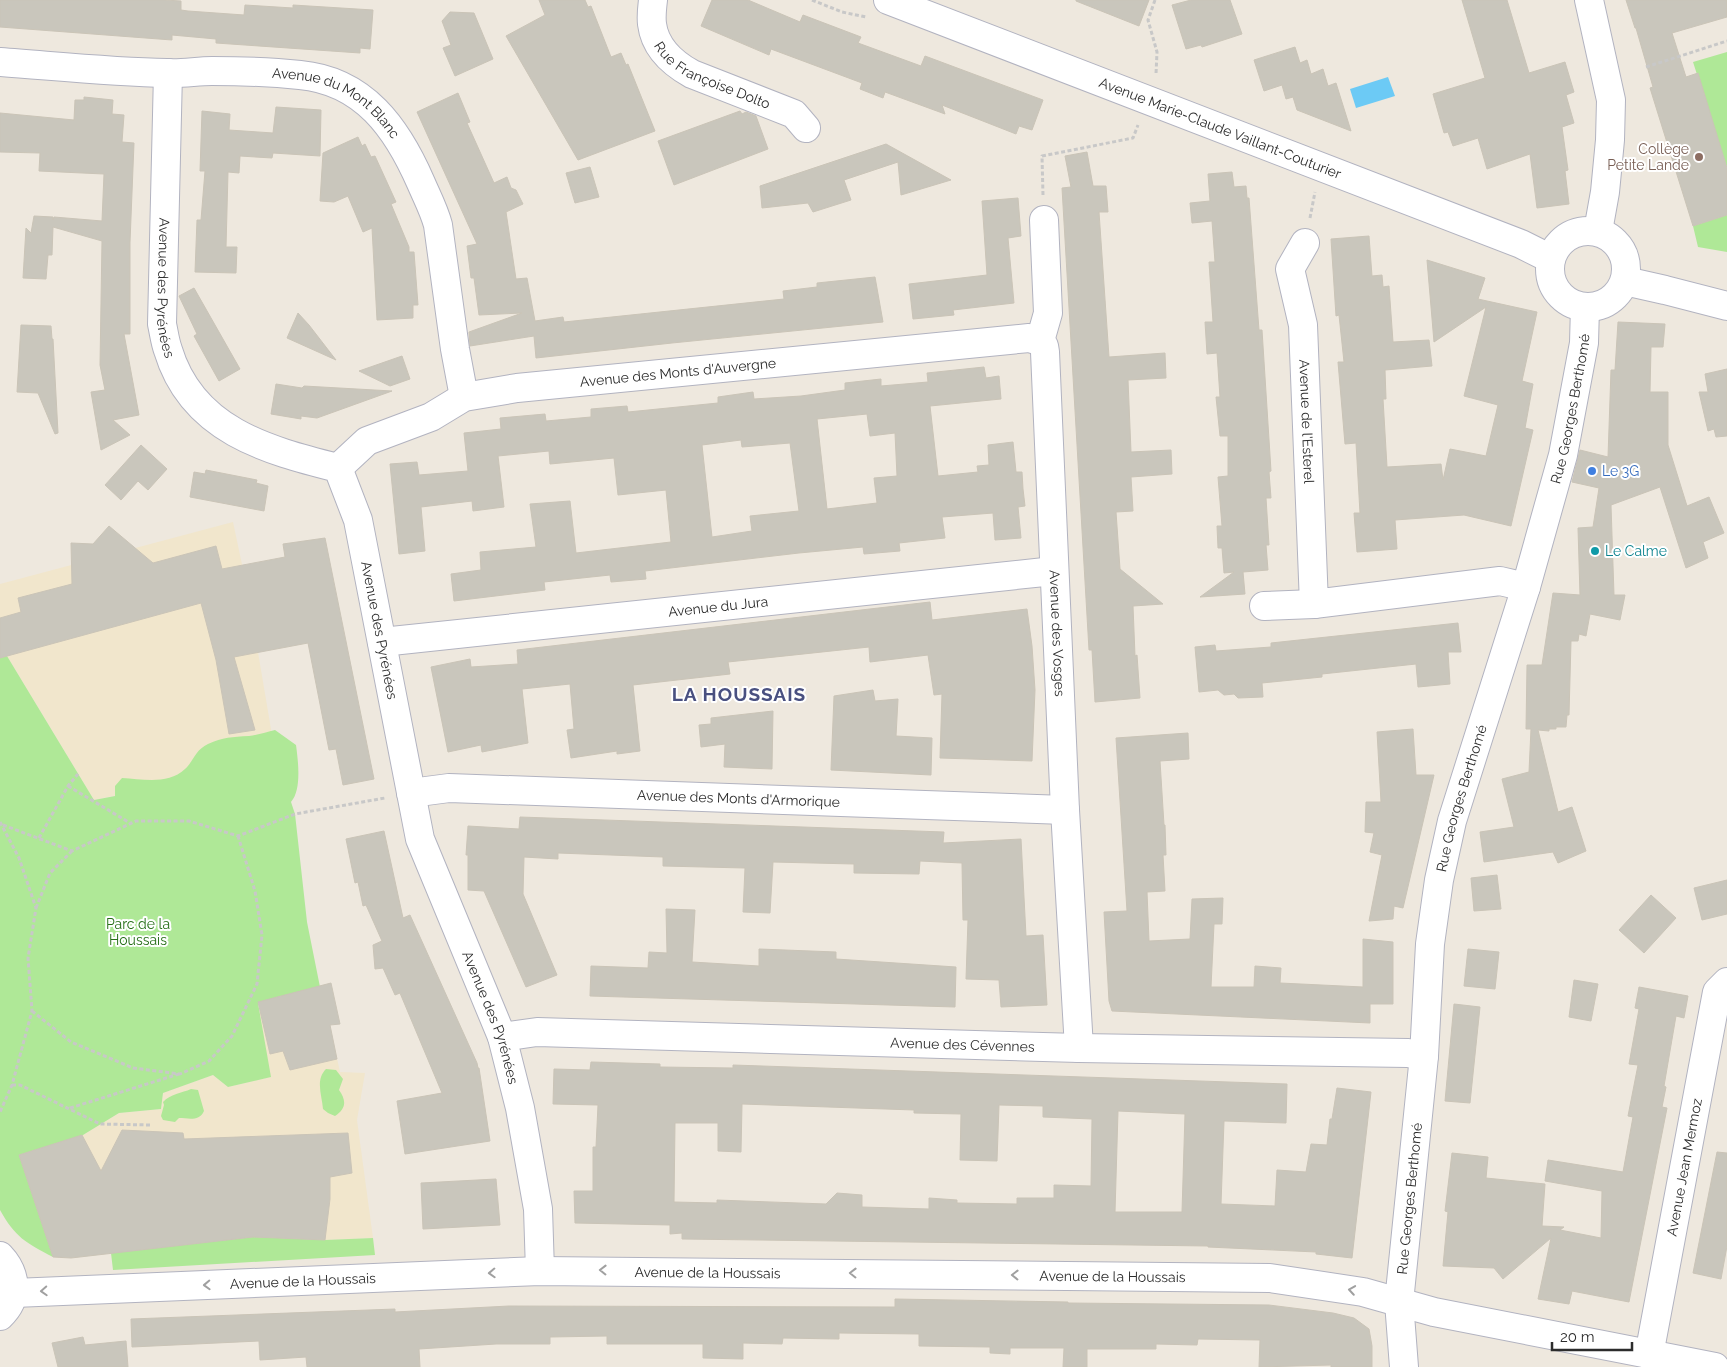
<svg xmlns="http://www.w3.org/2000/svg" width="1727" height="1367" viewBox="0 0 1727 1367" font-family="Raleway,sans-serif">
<rect width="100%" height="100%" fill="#eee8de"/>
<!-- education -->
<path fill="#f1e6cc" d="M233,522L248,593L273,741L167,785L94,800L7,656L0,658V584Z
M282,996L332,1046L334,1045L340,1072L365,1073L357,1120L373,1238L325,1240L253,1237L71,1258L53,1257L19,1155L83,1135L119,1113L161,1109L163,1093L213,1075L228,1087L270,1077L258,1002Z"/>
<!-- green -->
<path fill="#afe897" d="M1727,52V168L1693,62Z
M1727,215V252L1698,247L1693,226Z
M7,656L94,800L115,796V786L122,778C143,779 168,785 185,769C193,762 195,750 208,744C223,737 232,737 249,736C258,735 267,732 275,730L296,745C298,760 302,790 291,802L295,814L307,922L322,997L281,996L258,1003L271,1077L228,1087L213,1075L163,1093L161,1109L119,1113L83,1135L19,1155L53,1257C26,1243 15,1237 0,1210V658Z
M326,1069L336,1070L343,1079L339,1090C346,1100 347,1108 335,1116L328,1113L323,1109C322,1095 315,1080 326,1069Z
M191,1089L198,1090L204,1111C199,1122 188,1118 179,1118L175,1122L163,1120L161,1116L164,1105L163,1102C170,1094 182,1093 191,1089Z
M253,1237L325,1240L373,1238L375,1255L113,1270L111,1253Z"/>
<!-- water -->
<path fill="#6ccaf5" d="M1388,77L1395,96L1356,108L1350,89Z"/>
<!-- building -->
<path fill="#c9c6bc" stroke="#cac4b7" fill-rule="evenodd" d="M0,0H165L181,1V10L188,11L244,15L245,5L293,8V5L373,10L370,49L360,48V53L216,43V39L172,35V40L0,27Z
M539,0H585L588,7L591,6L611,57L621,53L626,65L628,64L655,131L578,160L506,36L545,15Z
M712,0H748L800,22L803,15L861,37L858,43L921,66L925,56L1043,100L1032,130L1019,126L1016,134L942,105L945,114L885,92L883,98L860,89L862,83L771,49L769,55L701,26Z
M1076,0H1149L1139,26L1076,1Z
M1191,0H1230L1242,34L1202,47L1201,45L1186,49L1172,5Z
M1462,0H1507L1529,73L1565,62L1574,92L1566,95L1574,123L1562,127L1568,170L1565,171L1569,204L1537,208L1530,154L1487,169L1478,138L1453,146L1448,132L1444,133L1433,94L1485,78Z
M1626,0H1727V17L1672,33L1686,77L1698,73L1727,168V215L1693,226L1650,88L1653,87L1636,28H1635Z
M450,12L474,13L493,59L455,76L443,48L451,45L442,21Z
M1295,47L1300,63L1307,60L1311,74L1323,69L1328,86L1336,83L1351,131L1297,110L1293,97L1286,99L1282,85L1264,91L1254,60Z
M458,93L470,122L467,123L494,183L507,177L511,188L516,190L523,204L506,212L516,279L527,278L535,321L563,317L564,322L784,299L783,291L817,287V283L875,277L883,322L672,343L536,358L534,336L470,346L469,332L522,313L479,315L474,278H471L467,246L477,244L417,112Z
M84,97L113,100L112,114L124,115L122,142L134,143L130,242V334H124L139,415L113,420L130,435L101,450L91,392L105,390L100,365L102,241L53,227L52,255H48L46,279L23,278L26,228L31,233L34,216L53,217V220L54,217L102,221L104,174L39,171L40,153L0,152V113L74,120L75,100H84Z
M276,107L321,110L320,156L273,153L272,158L240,156L239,173L228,172L226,247H237L236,273L195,272L197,220H201L205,171H200L202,111L230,114L229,130L273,133Z
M740,111L742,114L746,112L756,116L768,149L674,185L658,141Z
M358,137L362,146L365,144L371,157L375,156L396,202L391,204L409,247V252H414L418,305H413V318L377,320L372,228L363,232L348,196L334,202L320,201L323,153Z
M886,144L951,180L901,195L898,162L844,180L851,200L813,212L808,203L762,208L760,186Z
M1087,152L1093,186H1106L1108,212H1099L1109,357L1165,353L1166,378L1128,380L1131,452L1171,450L1172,474L1131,477L1133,511L1116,512L1120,569L1163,604L1133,606L1135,656L1137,655L1140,698L1095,702L1092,650H1089L1062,188L1071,187L1065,156Z
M590,167L599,197L575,203L566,173Z
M1232,172L1234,187L1246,186L1247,198H1249L1259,330H1262L1271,471L1269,472L1271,498H1266L1269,545H1266L1268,570L1243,572L1245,594L1200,597L1234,572L1224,573L1222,548H1218L1217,526H1222L1218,477L1228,476V436H1220L1216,397H1220L1217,353L1207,354L1205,322H1213L1209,262H1215L1212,221L1192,223L1190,203L1210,201L1208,174Z
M1018,198L1021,236L1008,238L1014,303L953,310L954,315L913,319L909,284L987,275L982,201Z
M1369,236L1372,276L1382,275L1383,287L1389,286L1393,342L1429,340L1432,366L1385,370L1386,399H1383L1387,467L1441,464L1443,480L1450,449L1486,456L1498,405L1464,396L1486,307L1434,342L1427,260L1485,278L1478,299L1537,312L1522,381L1533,384L1525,428L1533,430L1511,526L1464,515L1395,520L1397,549L1357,552L1354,513H1360L1356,443L1345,444L1338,362H1344L1339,315L1336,316L1331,239Z
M194,288L240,369L219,381L194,336L197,334L179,296Z
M298,313L309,325L336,360L287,338Z
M1618,322L1665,324L1663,347H1651L1650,392H1668V445L1687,506L1709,497L1724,533L1703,542L1708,558L1686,568L1660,487L1611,505L1614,595H1625L1620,620L1590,614L1586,636L1579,634L1578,641H1571L1569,715H1567L1566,727H1556V729H1549V731L1538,730L1558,812L1572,807L1586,851L1558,863L1553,852L1484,862L1480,832L1514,827L1502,779L1529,772L1531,729H1526L1527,665H1542L1553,593L1580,595L1578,528L1593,527L1599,488L1572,482L1580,450L1608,457L1611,370H1615Z
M21,325L51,326L52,339H53L58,433L55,434L38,393L17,392Z
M402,356L410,379L390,386L359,371Z
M984,367L986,378L999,376L1001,399L930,406L938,476L978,472L977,466L989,465L988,445L1013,442L1016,472H1022L1023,489L1025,506L1018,507L1021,538L995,540L993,513L942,517L945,538L899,543L900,551L864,554L863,547L799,553L645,571L646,579L611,582L610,575L544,582L545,590L454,601L451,574L481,570L480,552L536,547L530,504L570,501L576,553L671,542L666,490L618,495L614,458L550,464L549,451L498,456L504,507L473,511L472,501L421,507L425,551L399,554L390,464L417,462L419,475L468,471L464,433L501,429L500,418L545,414L546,421L591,417V409L627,406L628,412L718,403V397L753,392L754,399L801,396L845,390V383L881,379V386L928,382L927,373ZM867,414L870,436L895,433L897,476L874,478L877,503L827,509L817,419ZM741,440L742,447L790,443L799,511L750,516L752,531L712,537L702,445Z
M1727,369V436L1716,437L1714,429L1708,431L1699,392H1708L1705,374Z
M276,384L302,388L304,386L392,391L317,418L301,416V419L271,414Z
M141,445L167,469L148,490L138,481L121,500L105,485Z
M206,470L257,480L256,483L268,486L264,511L190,497L194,472L205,474Z
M109,526L153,563L216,546L222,569L285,557L283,544L325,538L374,779L343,785L336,749L329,750L308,643L234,657L255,730L229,734L216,660L201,603L0,658V618L21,612L18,598L72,584L71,543L93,544Z
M930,602L932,620L1027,609L1032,646L1035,690L1032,761L940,758L942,694L934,695L928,655L870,662L869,647L728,662L730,674L633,685L640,751L617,754V751L571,758L567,730L574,729L570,684L522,689L528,743L482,752L481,745L448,752L431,667L470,659L471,667L518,664L517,650Z
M1458,623L1461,652H1448L1450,684L1418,687L1416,664L1322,674V677L1262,683L1263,697L1238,698L1234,694L1224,695L1218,690L1199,692L1195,647L1215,645L1216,651L1271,647V643Z
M873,690L875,701L898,699L896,736L932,738L931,775L831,770L834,696Z
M773,711L772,769L724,767L725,744L701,747L699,725L711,724V718Z
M1413,729L1416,775H1434L1403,908L1394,906L1393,919L1369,921L1382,855L1370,852L1374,833L1365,832L1366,802H1381L1377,732Z
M1188,733L1189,759L1160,761L1164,825H1165L1166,855H1163L1165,891L1147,892L1149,941L1190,939L1192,899L1223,898L1222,924H1214L1211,987H1254L1255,966L1281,968L1280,983L1363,987V939L1393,942V1004H1370V1023L1112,1011L1109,1001L1104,912L1127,911L1116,738Z
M520,817L944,832L943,843L1021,839L1026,936L1043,935L1047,1005L1001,1007L999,980L966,979L968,920H963L962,863L920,861L919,874L854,873V864L773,862L770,913L743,912L745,868L663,866V857L558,853V859L524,857L523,894L557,975L526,987L484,891L468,890V855H466L468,826L519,829Z
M384,831L403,918L410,915L477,1063L478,1068H479L490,1141L405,1154L397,1101L442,1093L400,993L395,995L383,968L375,969L373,945L382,941L366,905L363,906L358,882L355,883L346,839Z
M1497,875L1501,909L1474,911L1471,878Z
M1727,880V914L1702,920L1694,888Z
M1651,895L1676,918L1644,953L1619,930Z
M666,909L695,910L692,962L759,966V949L836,952V959L956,967L955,1007L590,996L591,966L648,968L649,952L667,953Z
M1468,949L1499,952L1495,989L1464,986Z
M1574,980L1598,984L1591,1021L1569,1017Z
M331,983L340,1024L330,1025L337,1059L290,1070L283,1051L270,1054L258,1002Z
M1639,987L1688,996L1684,1018L1676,1016L1664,1086L1666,1087L1662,1107L1667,1108L1629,1302L1572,1291L1569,1304L1538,1299L1551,1238L1503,1279L1494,1268L1443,1266L1448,1212L1445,1211L1452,1153L1488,1157L1486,1178L1545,1184L1542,1226L1564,1227L1560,1230L1601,1238L1602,1191L1545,1181L1548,1160L1623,1172L1633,1117L1628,1116L1638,1065L1629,1064L1639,1009L1635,1008Z
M1454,1004L1480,1007L1470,1103L1445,1101Z
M591,1062L660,1064V1067L733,1068V1065L1287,1084L1286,1123L1224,1121L1221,1204L1275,1206L1277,1170L1306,1172L1311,1144L1327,1145L1330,1119H1332L1337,1088L1371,1092L1352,1258L1316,1254V1252L1208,1247V1246L682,1239V1233L670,1234V1225L575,1223L574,1191H593V1147H596L598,1105L553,1104L554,1069L590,1070ZM742,1104L914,1110V1113L961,1114L960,1160L997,1161L999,1105L1043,1106V1117L1092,1119L1091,1186L1054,1185V1198H1017V1204L957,1203V1200L929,1198V1209L862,1207V1195L837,1193L826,1204L717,1200V1203L674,1202L675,1123H718V1151L741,1152ZM1118,1111L1185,1114L1182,1212H1115Z
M122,1130L183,1133L184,1139L348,1133L352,1173L330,1177V1199L325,1240L253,1237L71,1258L53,1257L19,1155L82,1135L101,1171Z
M1717,1152L1727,1153V1246L1721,1279L1693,1273Z
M496,1179L500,1225L423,1229L421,1183Z
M895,1299L1068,1302V1303L1269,1305L1333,1313L1354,1318L1369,1329L1372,1346V1367H1331V1365L1259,1367L1260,1340L1198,1339L1197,1345L1156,1344V1349H1087V1367H1063L1064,1348H1010V1354L990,1353V1347L919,1346V1334L839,1333V1339L783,1338L782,1344L743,1343V1359L703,1358V1344H607V1336L550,1337V1344H496L419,1349L420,1367H307L306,1357L260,1360L259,1341L132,1347L131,1319L395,1309V1312L509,1306L895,1307Z
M83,1337L85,1345L126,1341L128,1367H58L52,1343Z"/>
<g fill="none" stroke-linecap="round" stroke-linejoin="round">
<!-- minor casing -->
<g stroke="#b2b3c0" stroke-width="30">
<g id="minor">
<path id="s1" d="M653,0C652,8 651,16 652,24C655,48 672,63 692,74L794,114L806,128"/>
<path id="s2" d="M888,0L1521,244L1551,259"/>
<path d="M1589,0L1611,100L1610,140L1605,192L1598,231"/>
<path id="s3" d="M0,62C55,66 111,72 167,73C182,74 197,71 212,71C241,71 271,72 300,75C364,81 397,128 421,183C427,197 434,210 438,225L455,349L464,397"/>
<path id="s4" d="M168,73L162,324C164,333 165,342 168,350C192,430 266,450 338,468L358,520L420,839L502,1037L520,1108L538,1209L540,1271"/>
<circle cx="1588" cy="269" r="38"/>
<path id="s5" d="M1305,243L1290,269L1303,325L1314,604L1500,581L1526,587"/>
<path d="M1625,281L1665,290L1727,306"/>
<path id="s6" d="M1040,341L1044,346L1045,352L1065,810L1079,1048"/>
<path d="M1040,341L1048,313L1044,220"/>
<path id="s7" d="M338,468L367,441L431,417L464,397L517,388L1029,338L1040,341"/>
<path d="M1264,606L1314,604"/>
<path id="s8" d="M382,642L1054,571"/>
<path id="s9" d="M411,793L449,788L1065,810"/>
<path id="s10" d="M502,1037L537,1032L1079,1048L1408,1053L1424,1056"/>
<path d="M0,1256C17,1274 19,1298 0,1316"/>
<path id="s11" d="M14,1293L540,1271L1270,1278L1363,1292L1434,1312L1715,1367"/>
<path id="s12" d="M1649,1355L1717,992L1727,982"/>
<path id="s13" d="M1404,1367L1399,1302L1424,1056L1430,944L1439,880L1452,821L1526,587L1563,455L1584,343L1585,307"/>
</g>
</g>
<!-- path -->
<path stroke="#c8c8c8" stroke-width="3" stroke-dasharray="4 2.5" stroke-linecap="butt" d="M812,0L842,12L866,17
M1155,0L1148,20L1157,52L1156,74
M1646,67L1727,41
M1043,195L1042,156L1133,138L1138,125
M1310,218L1315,192
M68,786L130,823
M0,822L19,858L36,908L28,958L32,1011L12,1085L0,1112
M3,825L72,851L136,821H189L238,836L295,814L385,798
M39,838L68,786L78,774
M36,908L50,873L72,851
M32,1011L71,1042L133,1068L180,1074L209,1061L232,1036L257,984L262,935L255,891L238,836
M12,1085H20L100,1124L150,1125
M70,1108L179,1074"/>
<!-- minor -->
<use href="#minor" stroke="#fff" stroke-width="28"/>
</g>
<!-- one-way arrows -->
<defs><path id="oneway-chevron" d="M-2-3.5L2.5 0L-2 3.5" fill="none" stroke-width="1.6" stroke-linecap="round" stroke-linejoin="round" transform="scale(1.25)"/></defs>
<g stroke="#a0a0a0">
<use href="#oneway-chevron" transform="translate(603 1270) rotate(-179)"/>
<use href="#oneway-chevron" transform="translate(492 1273) rotate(178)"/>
<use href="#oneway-chevron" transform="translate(853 1273) rotate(-179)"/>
<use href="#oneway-chevron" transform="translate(1015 1275) rotate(-179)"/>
<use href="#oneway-chevron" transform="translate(207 1285) rotate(178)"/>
<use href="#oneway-chevron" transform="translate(1352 1290) rotate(-171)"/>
<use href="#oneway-chevron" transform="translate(44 1291) rotate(177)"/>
</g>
<!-- markers -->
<circle fill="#8d6e63" stroke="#fff" stroke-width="2" cx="1699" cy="157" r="5"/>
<circle fill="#3f7fe0" stroke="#fff" stroke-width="2" cx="1592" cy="471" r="5"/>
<circle fill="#0f9aa8" stroke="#fff" stroke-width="2" cx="1595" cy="551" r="5"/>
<g text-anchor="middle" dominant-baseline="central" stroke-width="4" stroke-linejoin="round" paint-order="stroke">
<!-- street labels -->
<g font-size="14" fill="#2c2c2c" stroke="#fff">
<text stroke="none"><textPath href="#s1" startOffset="109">Rue Françoise Dolto</textPath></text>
<text stroke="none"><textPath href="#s3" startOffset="346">Avenue du Mont Blanc</textPath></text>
<text stroke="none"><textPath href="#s2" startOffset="356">Avenue Marie-Claude Vaillant-Couturier</textPath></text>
<text stroke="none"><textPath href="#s4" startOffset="215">Avenue des Pyrénées</textPath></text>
<text stroke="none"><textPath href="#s7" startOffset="362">Avenue des Monts d'Auvergne</textPath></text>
<text stroke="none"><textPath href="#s13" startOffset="979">Rue Georges Berthomé</textPath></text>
<text stroke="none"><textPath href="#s5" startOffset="184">Avenue de l'Esterel</textPath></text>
<text stroke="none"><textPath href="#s8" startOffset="338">Avenue du Jura</textPath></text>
<text stroke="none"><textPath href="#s4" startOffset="664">Avenue des Pyrénées</textPath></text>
<text stroke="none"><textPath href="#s6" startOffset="294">Avenue des Vosges</textPath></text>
<text stroke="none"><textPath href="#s9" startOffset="328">Avenue des Monts d'Armorique</textPath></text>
<text stroke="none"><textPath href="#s13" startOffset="574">Rue Georges Berthomé</textPath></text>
<text stroke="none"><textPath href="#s4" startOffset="1069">Avenue des Pyrénées</textPath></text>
<text stroke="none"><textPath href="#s10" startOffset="461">Avenue des Cévennes</textPath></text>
<text stroke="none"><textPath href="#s12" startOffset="191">Avenue Jean Mermoz</textPath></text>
<text stroke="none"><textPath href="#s13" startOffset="169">Rue Georges Berthomé</textPath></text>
<text stroke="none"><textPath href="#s11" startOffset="694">Avenue de la Houssais</textPath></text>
<text stroke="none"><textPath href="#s11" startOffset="1099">Avenue de la Houssais</textPath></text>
<text stroke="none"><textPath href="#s11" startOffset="289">Avenue de la Houssais</textPath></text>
</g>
<!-- education labels -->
<g font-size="14" fill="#785e54" stroke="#fff" text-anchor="end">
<text x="1689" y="149">Collège<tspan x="1689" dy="16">Petite Lande</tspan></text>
</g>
<!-- shop labels -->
<g font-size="14" fill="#366cbe" stroke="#fff" text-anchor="start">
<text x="1602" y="471">Le 3G</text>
</g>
<!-- culture labels -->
<g font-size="14" fill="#0d838f" stroke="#fff" text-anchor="start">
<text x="1605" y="551">Le Calme</text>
</g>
<!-- park labels -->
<g font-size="14" fill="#256e16" stroke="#fff">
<text x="138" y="924">Parc de la<tspan x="138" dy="16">Houssais</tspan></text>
</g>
<!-- district labels -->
<g font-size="19" font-weight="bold" letter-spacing="1" fill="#495080" stroke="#fff">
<text x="739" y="694">LA HOUSSAIS</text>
</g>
</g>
<!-- scale -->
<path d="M1552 1342v8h80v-8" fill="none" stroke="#2c2c2c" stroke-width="2.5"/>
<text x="1560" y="1342" font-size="15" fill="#2c2c2c" stroke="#ffffff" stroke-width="4" paint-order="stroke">20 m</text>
</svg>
